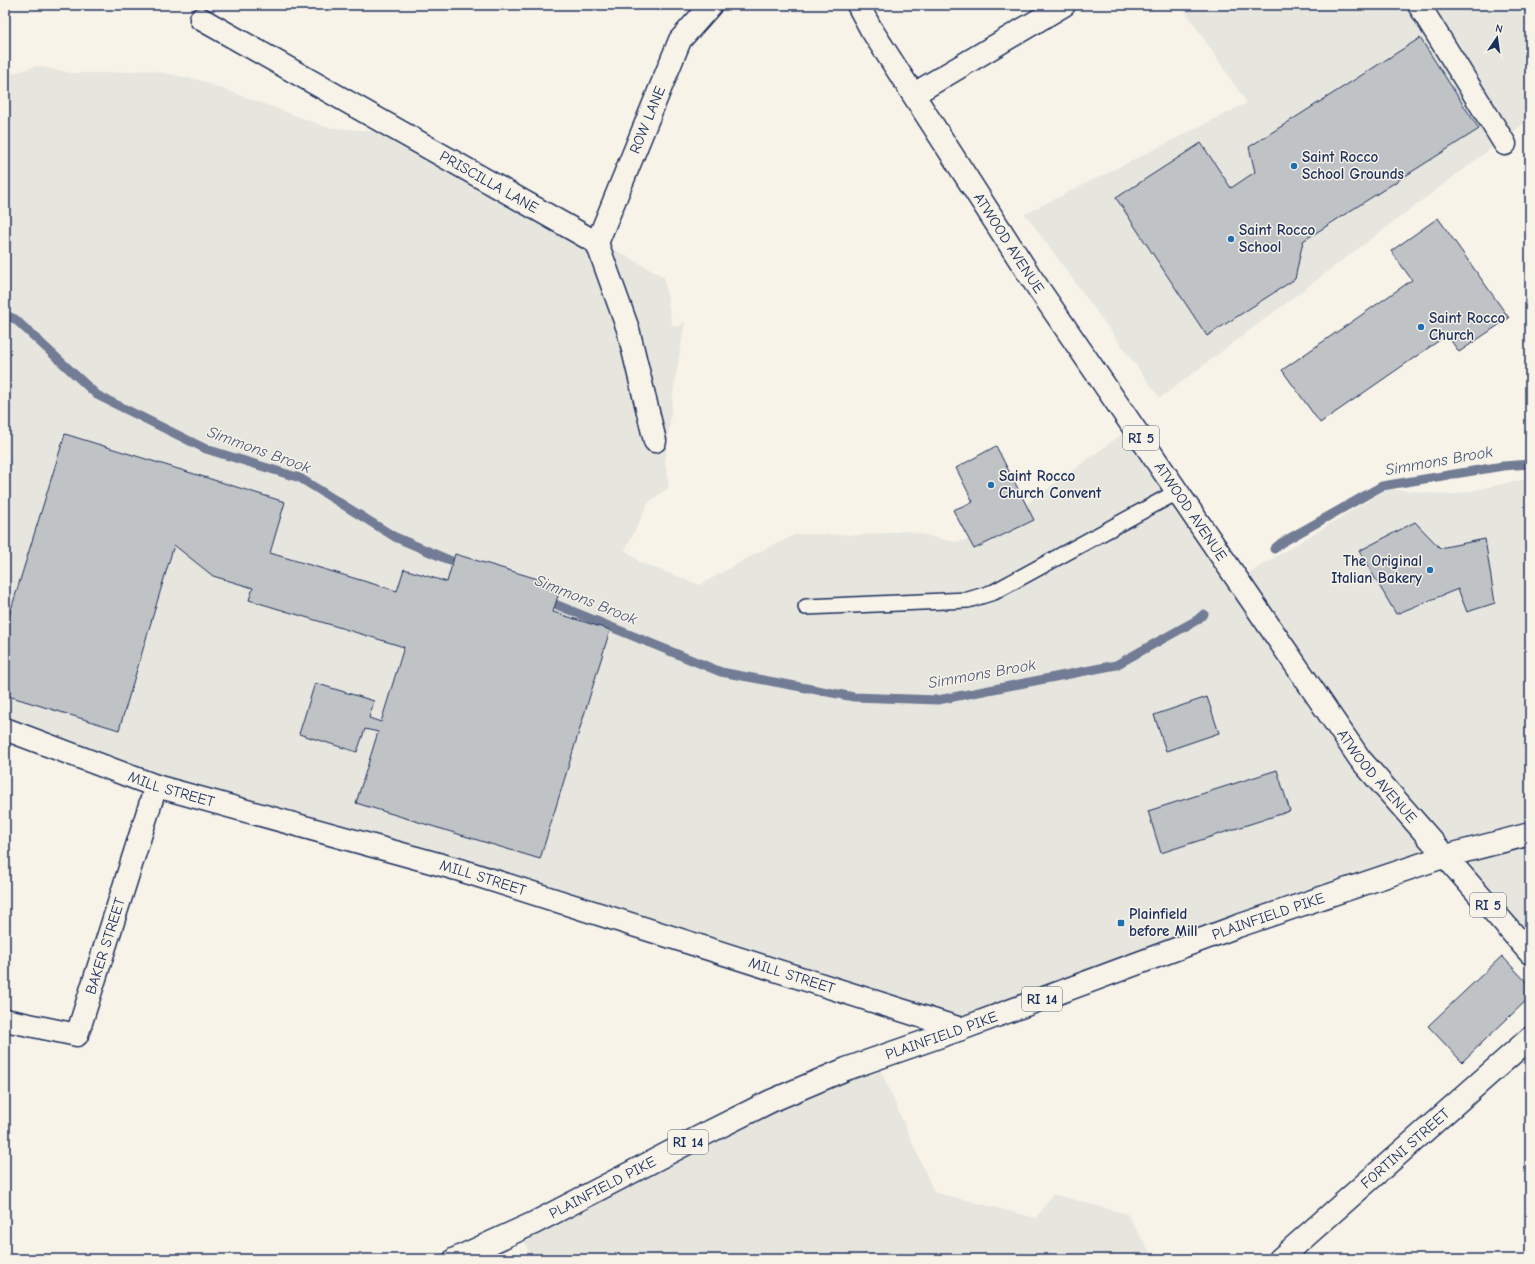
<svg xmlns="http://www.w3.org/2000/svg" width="1535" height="1264" viewBox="0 0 1535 1264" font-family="'Comic Neue',sans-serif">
<rect width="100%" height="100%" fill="#f7f3e8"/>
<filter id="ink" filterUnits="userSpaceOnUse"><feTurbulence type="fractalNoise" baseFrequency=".025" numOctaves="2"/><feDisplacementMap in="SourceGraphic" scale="8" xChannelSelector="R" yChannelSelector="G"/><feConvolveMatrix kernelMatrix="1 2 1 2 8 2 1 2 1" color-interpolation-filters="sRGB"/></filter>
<g filter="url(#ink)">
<!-- built -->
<path fill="#e6e5de" d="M1181,5H1530V119L1160,398L1025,214L1247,103Z
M36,66L72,73H105L148,70L199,80L326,127L410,135L446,143L500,176L576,228L664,277L672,325L678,327L685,322L674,387L665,462L669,487L649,502L625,550L641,563L700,585L753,555L797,534L863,535L908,531L954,542L980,538L1132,427L1241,578L1387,489L1452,495L1530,478V952L1443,860L958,1029L5,739V76Z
M875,1061L884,1078L934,1192L1036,1218L1053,1194L1127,1214L1154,1259H531L521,1232Z"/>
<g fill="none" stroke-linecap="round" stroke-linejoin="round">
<!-- stream -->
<path stroke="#727c95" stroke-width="9" d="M5,315L15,319L97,395L206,449L300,478L395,537L463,566
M1274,549L1281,543L1382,486L1503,466L1530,464
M545,600L721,672L854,697L938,700L1116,665L1197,620L1204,614"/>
</g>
<!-- building -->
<path fill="#c0c3c5" stroke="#1b2f5e" d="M1420,38L1479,129L1303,241L1295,279L1207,336L1116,198L1201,143L1231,188L1255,172L1249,147Z
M1438,218L1509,318L1459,352L1447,335L1320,423L1282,370L1412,280L1391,251Z
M65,434L285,502L270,553L397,591L404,569L447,582L455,554L561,586L553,612L610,630L540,859L356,803L378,732L365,729L357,752L299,734L315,683L374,701L369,718L381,722L404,647L249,600L253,588L213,576L174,545L119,730L5,695V629Z
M996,446L1034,520L974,549L953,510L973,502L956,468Z
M1415,522L1440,548L1485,539L1495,603L1467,612L1458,589L1396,614L1359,551Z
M1207,697L1219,733L1166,751L1154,715Z
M1277,770L1290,811L1161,853L1148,811Z
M1502,956L1530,986V997L1462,1062L1428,1026Z"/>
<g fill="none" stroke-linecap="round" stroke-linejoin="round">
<!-- service casing -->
<g stroke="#1b2f5e" stroke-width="18">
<path id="service" d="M806,607L968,600L994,592L1177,492"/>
</g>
<!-- minor casing -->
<g stroke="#1b2f5e" stroke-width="25">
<g id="minor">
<path d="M1419,5L1505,144"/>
<path id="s1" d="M201,19L597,243L628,329L655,441"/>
<path d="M914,94L1064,5"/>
<path id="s2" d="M597,243L680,40L711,5"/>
<path id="s3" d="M5,729L156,786L460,870L961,1029"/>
<path id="s4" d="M5,1020L77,1035L156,786"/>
<path id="s5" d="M1280,1259L1530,1038"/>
</g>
</g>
<!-- secondary casing -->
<g stroke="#1b2f5e" stroke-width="25">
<path id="secondary" d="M1446,856L1530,834"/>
</g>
<!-- primary casing -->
<g stroke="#1b2f5e" stroke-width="25">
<g id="primary">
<path id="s6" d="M858,5L871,29L1030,276L1360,759L1530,953"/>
<path id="s7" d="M455,1259L534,1223L705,1134L771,1101L846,1069L961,1029L1238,926L1446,856"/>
</g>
</g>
<!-- service -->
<use href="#service" stroke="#f7f3e8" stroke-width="15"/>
<!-- minor -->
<use href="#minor" stroke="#f7f3e8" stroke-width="22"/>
<!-- secondary -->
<use href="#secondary" stroke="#f7f3e8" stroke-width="22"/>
<!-- primary -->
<use href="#primary" stroke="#f7f3e8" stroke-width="22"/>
</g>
</g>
<!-- markers -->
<g fill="#1f6fb2" stroke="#f7f3e8" stroke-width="1.5">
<circle cx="1294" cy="166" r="4"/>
<circle cx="1231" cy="239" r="4"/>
<circle cx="1421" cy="327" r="4"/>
<circle cx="991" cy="485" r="4"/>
<circle cx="1430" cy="570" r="4"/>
<rect x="1117" y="919" width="8" height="8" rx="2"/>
</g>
<g text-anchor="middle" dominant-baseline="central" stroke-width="3" stroke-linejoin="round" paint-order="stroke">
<!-- shield labels -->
<g fill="#f7f3e8" stroke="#5d6a87" stroke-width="1">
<rect x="1123" y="426" width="36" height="24" rx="3"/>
<rect x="1470" y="893" width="36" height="24" rx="3"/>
<rect x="1022" y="987" width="40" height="24" rx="3"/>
<rect x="668" y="1130" width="40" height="24" rx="3"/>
</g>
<g font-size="14" font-weight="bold" fill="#1b2f5e">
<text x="1141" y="438">RI 5</text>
<text x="1488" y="905">RI 5</text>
<text x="1042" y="999">RI 14</text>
<text x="688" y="1142">RI 14</text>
</g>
<!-- street labels -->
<g font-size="15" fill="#1b2f5e" stroke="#f7f3e8">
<text stroke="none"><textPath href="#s2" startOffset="133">ROW LANE</textPath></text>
<text stroke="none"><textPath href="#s1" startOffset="331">PRISCILLA LANE</textPath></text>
<text stroke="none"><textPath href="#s6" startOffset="282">ATWOOD AVENUE</textPath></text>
<text stroke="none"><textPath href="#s6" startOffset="606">ATWOOD AVENUE</textPath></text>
<text stroke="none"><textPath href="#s6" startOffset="930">ATWOOD AVENUE</textPath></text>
<text stroke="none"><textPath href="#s3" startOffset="177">MILL STREET</textPath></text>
<text stroke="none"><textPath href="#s3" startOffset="501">MILL STREET</textPath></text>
<text stroke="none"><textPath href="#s7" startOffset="884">PLAINFIELD PIKE</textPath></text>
<text stroke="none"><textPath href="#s4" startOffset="167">BAKER STREET</textPath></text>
<text stroke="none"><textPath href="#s3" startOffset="825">MILL STREET</textPath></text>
<text stroke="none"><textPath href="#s7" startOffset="536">PLAINFIELD PIKE</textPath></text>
<text stroke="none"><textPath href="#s5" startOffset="167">FORTINI STREET</textPath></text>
<text stroke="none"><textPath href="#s7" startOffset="164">PLAINFIELD PIKE</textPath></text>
</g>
<!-- poi labels -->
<g font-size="15" font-weight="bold" fill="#1b2f5e" stroke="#f7f3e8" text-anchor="start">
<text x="1302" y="157">Saint Rocco<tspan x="1302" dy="17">School Grounds</tspan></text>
<text x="1239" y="230">Saint Rocco<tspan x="1239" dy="17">School</tspan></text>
<text x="1429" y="318">Saint Rocco<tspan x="1429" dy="17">Church</tspan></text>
<text x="999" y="476">Saint Rocco<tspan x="999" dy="17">Church Convent</tspan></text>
<text x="1422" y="561" text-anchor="end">The Original<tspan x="1422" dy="17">Italian Bakery</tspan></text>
<text x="1129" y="914">Plainfield<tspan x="1129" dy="17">before Mill</tspan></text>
</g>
<!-- water labels -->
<g font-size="16" font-style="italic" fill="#465679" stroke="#f7f3e8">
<text transform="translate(259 450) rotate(20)">Simmons Brook</text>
<text transform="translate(1439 461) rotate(-10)">Simmons Brook</text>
<text transform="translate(586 600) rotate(22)">Simmons Brook</text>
<text transform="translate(982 674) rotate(-10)">Simmons Brook</text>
</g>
</g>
<!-- margin -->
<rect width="1535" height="1264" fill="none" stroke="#f7f3e8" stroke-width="20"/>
<rect x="10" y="10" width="1515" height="1244" fill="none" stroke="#1b2f5e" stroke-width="1.5" filter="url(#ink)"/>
<!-- north arrow -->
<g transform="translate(1497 38) rotate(13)" stroke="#f7f3e8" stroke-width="3" paint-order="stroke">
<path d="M0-3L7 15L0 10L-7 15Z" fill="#1b2f5e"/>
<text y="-6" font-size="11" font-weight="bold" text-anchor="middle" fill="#1b2f5e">N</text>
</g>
</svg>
